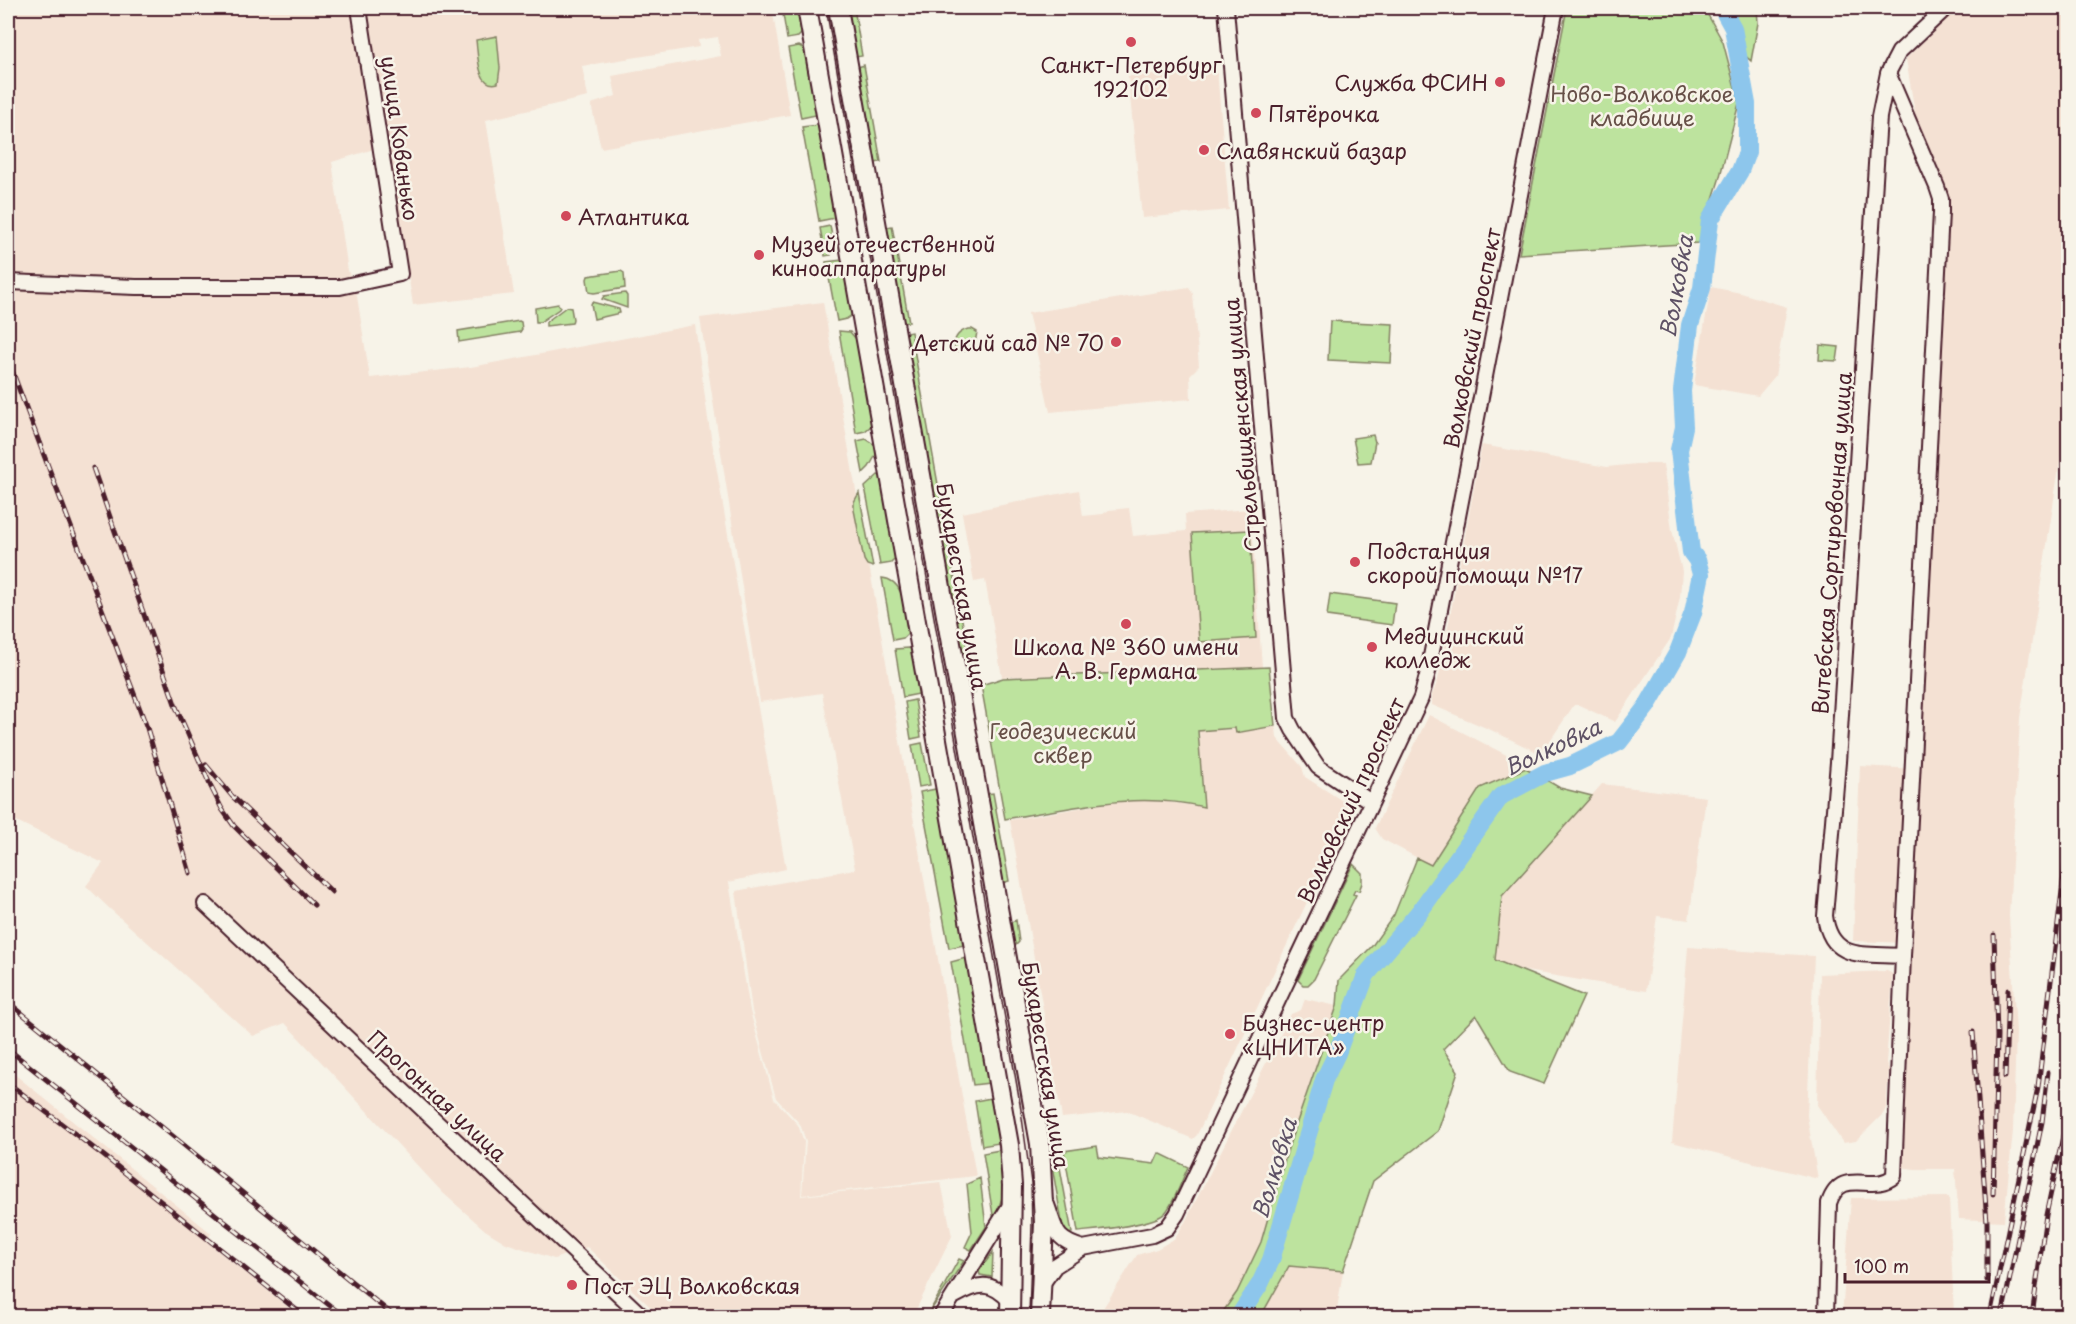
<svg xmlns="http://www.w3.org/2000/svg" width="2076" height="1324" viewBox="0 0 2076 1324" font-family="'Playpen Sans',sans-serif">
<rect width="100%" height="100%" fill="#f7f3e8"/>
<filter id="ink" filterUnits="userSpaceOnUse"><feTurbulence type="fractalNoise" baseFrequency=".0167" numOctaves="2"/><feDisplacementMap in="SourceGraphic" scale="12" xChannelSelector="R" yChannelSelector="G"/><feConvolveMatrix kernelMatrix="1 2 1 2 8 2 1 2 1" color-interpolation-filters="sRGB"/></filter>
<g filter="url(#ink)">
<!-- built -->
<path fill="#f4e1d3" d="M8,8H353L374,149L332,162L348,271L356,290L370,378L471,367L695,325L708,419L786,869L729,882L750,1011L774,1099L798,1125L804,1142L801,1196L941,1182L952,1236L913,1316H660L587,1247L554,1259L506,1243L485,1230L443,1193L285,1023L253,1036L109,908L86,886L103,863L8,817Z
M366,8H772L790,115L601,148L591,104L616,96L612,76L721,56L718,37L698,40L699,47L582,66L588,97L486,120L514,294L413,305Z
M1955,8H2068V409L2020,718L2009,916L2016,1032L2013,1131L2004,1221L1959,1219L1955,1169H1915L1901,1167L1908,943L1853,941L1860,766L1916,769L1932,433L1947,192L1921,136L1916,119L1906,59Z
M1217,70L1229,210L1142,218L1128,76Z
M1189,287L1193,294L1199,366L1190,375L1191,399L1050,412L1028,313Z
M1711,287L1741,293L1787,307L1775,376L1758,396L1694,385Z
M823,302L976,1176L802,1195L806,1141L800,1124L776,1098L752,1011L736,891L855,869L822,693L760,702L700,318Z
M1482,445L1607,467L1636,464H1663L1672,530L1682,571L1680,597L1671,638L1615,722L1579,705H1574L1541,754L1491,730L1432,705V695L1438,680Z
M1079,490L1083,516L1103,514L1109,510L1129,508L1133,536L1186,531L1185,514L1251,509L1262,667L1002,677L985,580L974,582L962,513Z
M1429,715L1518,761L1526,768L1480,788L1431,865L1382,839L1375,828Z
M1276,727L1277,738L1302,767L1305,777L1352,807L1197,1135L1193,1139L1127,1111L1062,1118L1010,820L1108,803L1146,799L1204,807L1199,731L1235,729L1236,733Z
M1602,784L1706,797L1689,920L1657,916L1646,991L1471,962L1502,896Z
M1688,947L1814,956L1807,1116L1818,1179L1672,1142Z
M1887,971L1893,974L1886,1063L1889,1069L1886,1108L1883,1114L1856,1141L1843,1143L1817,1105L1820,974Z
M1305,999L1337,1006L1289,1145L1261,1242L1237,1292L1220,1316H1098L1137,1255L1157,1249L1174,1239L1185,1222L1291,1014L1301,1010Z
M8,1069L211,1233L207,1242L299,1316H8Z
M1949,1197L1954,1316H1842L1851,1198Z
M1288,1266L1343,1271L1336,1316H1261Z"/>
<!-- green -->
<path fill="#bde39e" stroke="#848164" stroke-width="1.5" d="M782,8H797L802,33L798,37L787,39Z
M847,8H854L862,56L856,57Z
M1567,8H1704L1723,42L1739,103L1719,180L1699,243L1519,254Z
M1725,8H1757L1758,23L1751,61L1736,47Z
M497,36L500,68L498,83C477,89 478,54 476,40Z
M799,46L805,49L816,115L801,118L788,48Z
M864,65L881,162L875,163L858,67Z
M818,125L835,218L819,221L802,127Z
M830,226L833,241L828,242L831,255L825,256L820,228Z
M892,226L909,322L903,323L886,227Z
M842,260L852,315L846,319L837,321L826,262Z
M621,271L624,273L625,288L594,293L589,292L587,279L588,276Z
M625,293L627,296V308L602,299L604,296Z
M592,302L619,309L620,313L594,319L591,304Z
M558,304L560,307L559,309L540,322H536L535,308Z
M566,307L571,308L573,319L572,323L546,326V322Z
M519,321L521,322L522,329L520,332L459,342L458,331Z
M1330,321L1393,324L1391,363L1328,360Z
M968,329H972L977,332L975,343L966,351H956C951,340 958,332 968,329Z
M839,331L850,332L856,339L872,425L865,431L856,433Z
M911,332L975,693L969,695L905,333Z
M1820,345L1839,347L1837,361L1819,360Z
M1373,435L1375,442L1371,462L1358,463L1353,438Z
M866,439L875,445L877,453L869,467L863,473L857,441Z
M878,475L881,476L896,558L891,563L880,565L865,487Z
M859,493L873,567L867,565L864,560L854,510V502Z
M1250,530L1256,638L1199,642L1192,533Z
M882,578C906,580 905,613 909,632L903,638L893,640Z
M1330,594L1395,603L1392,625L1327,616Z
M909,648L912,650L919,694L903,697L895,649Z
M1269,667L1275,726L1236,733L1235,728L1198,731L1204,807C1136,791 1072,808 1005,819L981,685L1003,678Z
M915,700L921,737L911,739L905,702Z
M922,743L930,785L919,787L912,745Z
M1526,768L1560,788L1592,796L1502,896L1495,960L1584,996L1544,1084L1510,1072L1476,1015L1443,1049L1458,1071L1438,1131L1373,1181L1343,1271L1289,1266L1261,1316H1220L1237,1292L1261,1242L1289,1145L1337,1006L1339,980L1372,946L1394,915L1417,858L1431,865L1480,788Z
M936,789L964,945L949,948L920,792Z
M993,793L1009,881L1002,883L986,794Z
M1353,864L1362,873V883L1359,891L1355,890L1353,894L1356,895L1314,979L1308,985H1303L1298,980Z
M1016,920L1019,942L1014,947L1009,923Z
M966,958L989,1083L973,1085L951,962Z
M991,1098L999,1143L982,1146L975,1101Z
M1056,1146L1072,1233L1067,1234L1063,1228L1049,1149Z
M1097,1146L1099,1157L1154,1164L1159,1153L1188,1167C1181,1182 1175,1201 1165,1213C1154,1225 1096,1230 1078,1232L1064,1151Z
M1000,1150L1003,1195L994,1221L983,1153Z
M980,1178L986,1227L971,1250L965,1247L972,1232L967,1184Z
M993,1252L992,1277L980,1275L979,1271Z
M959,1259L964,1261L927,1316Z"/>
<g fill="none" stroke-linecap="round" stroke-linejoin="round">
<!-- river -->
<path stroke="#8dc6ec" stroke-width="18" d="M1239,1316L1260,1284L1271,1260L1324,1080L1337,1053L1366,975L1420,911L1501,796L1545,773L1570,766L1619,742L1647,706L1678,652L1693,613L1701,574L1697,560L1691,552L1679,450L1684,427L1682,391L1690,325L1702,288L1710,220L1740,171L1747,152V104L1733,28L1722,8"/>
<!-- minor casing -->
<g stroke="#4a1f2b" stroke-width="18">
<path id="minor" d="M1226,8L1287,718L1293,730L1318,767L1371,802
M8,282L136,287H340L400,274L359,8
M205,904L642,1316
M1903,956C1867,953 1831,963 1825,916L1838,762L1879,117L1888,73L1899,52L1946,8
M1047,1205C1057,1232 1054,1239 1083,1248
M1042,1284L1055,1266L1083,1248L1152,1235L1167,1228L1177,1214L1421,698L1428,672L1556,8
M955,1296C978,1283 991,1280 1010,1301
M941,1316L1011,1204
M1826,1316L1829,1203C1842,1165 1872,1195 1894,1176L1903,956L1941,212V199L1937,187L1888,73"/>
</g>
<!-- major casing -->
<g stroke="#4a1f2b" stroke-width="22">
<path id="major" d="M807,8L1009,1145L1012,1185L1010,1316
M838,8L1040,1144L1044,1223L1040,1316"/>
</g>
<!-- minor -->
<use href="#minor" stroke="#f7f3e8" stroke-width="14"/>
<!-- major -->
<use href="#major" stroke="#f7f3e8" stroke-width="18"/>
<!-- tram -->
<path stroke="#4a1f2b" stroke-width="1.5" d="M826,8L1020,1103L1031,1183L1032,1226L1029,1316"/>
<!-- rail casing -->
<g stroke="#4a1f2b" stroke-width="5">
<path id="rail" d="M8,360L147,728L190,873
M93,468L176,707L211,787L222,809L234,826L314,905
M206,765L232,796L332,892
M8,1002L394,1316
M1973,1032L1987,1222V1280
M8,1049L343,1316
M2005,1077L2008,990
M8,1083L104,1156L304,1316
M1993,1194L1997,1036L1994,935
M1990,1316L2038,1087L2068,842
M2002,1316L2042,1122L2048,1072
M2032,1316L2046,1215L2068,1113"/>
</g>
<!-- rail -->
<use href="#rail" stroke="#f7f3e8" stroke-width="3" stroke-dasharray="9" stroke-linecap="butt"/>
</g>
</g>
<!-- markers -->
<g fill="#d1495b" stroke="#f7f3e8" stroke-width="2">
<circle cx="1131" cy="42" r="6"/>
<circle cx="1500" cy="82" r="6"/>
<circle cx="1256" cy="113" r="6"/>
<circle cx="1204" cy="150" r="6"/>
<circle cx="566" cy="216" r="6"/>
<circle cx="759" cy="255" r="6"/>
<circle cx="1116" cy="342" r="6"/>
<circle cx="1355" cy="562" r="6"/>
<circle cx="1126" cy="624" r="6"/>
<circle cx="1372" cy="647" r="6"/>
<circle cx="1230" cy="1034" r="6"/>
<circle cx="572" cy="1285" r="6"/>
</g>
<g text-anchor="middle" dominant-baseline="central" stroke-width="5" stroke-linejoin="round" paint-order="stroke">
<!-- poi labels -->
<g font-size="21" fill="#4a1f2b" stroke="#f7f3e8" text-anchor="start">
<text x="1131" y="64" text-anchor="middle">Санкт-Петербург<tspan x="1131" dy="24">192102</tspan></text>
<text x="1488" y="82" text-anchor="end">Служба ФСИН</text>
<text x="1268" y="113">Пятёрочка</text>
<text x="1216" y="150">Славянский базар</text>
<text x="578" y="216">Атлантика</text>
<text x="771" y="243">Музей отечественной<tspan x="771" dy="24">киноаппаратуры</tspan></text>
<text x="1104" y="342" text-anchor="end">Детский сад № 70</text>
<text x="1367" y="550">Подстанция<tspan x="1367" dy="24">скорой помощи №17</tspan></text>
<text x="1384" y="635">Медицинский<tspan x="1384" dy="24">колледж</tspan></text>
<text x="1126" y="646" text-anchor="middle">Школа № 360 имени<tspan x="1126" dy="24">А. В. Германа</tspan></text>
<text x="1242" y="1022">Бизнес-центр<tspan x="1242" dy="24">«ЦНИТА»</tspan></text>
<text x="584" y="1285">Пост ЭЦ Волковская</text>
</g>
<!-- park labels -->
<g font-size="21" fill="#675048" stroke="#f7f3e8">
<text x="1642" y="93">Ново-Волковское<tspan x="1642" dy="24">кладбище</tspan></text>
<text x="1063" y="730">Геодезический<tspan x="1063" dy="24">сквер</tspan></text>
</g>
<!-- street labels -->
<g font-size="21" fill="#4a1f2b" stroke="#f7f3e8">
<text transform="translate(401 138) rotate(82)">улица Кованько</text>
<text transform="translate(1471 338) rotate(-79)">Волковский проспект</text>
<text transform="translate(1241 425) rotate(-95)">Стрельбищенская улица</text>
<text transform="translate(1831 543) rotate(-86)">Витебская Сортировочная улица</text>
<text transform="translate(963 586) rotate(80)">Бухарестская улица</text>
<text transform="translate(1350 800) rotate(-65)">Волковский проспект</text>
<text transform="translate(1047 1065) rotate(81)">Бухарестская улица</text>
<text transform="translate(438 1095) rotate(43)">Прогонная улица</text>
</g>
<!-- water labels -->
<g font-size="22" font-style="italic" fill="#5e5165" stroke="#f7f3e8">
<text transform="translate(1675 286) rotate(-80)">Волковка</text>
<text transform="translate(1552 746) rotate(-25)">Волковка</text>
<text transform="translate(1273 1168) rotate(-73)">Волковка</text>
</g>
</g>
<!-- margin -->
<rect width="2076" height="1324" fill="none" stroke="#f7f3e8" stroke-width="30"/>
<rect x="15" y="15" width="2046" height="1294" fill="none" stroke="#4a1f2b" stroke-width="2" filter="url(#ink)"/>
<!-- scale -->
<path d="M1845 1273v9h144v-9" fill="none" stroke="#4a1f2b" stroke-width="3"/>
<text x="1854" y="1273" font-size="18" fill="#4a1f2b" stroke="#f7f3e8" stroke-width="4.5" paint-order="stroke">100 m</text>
</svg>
